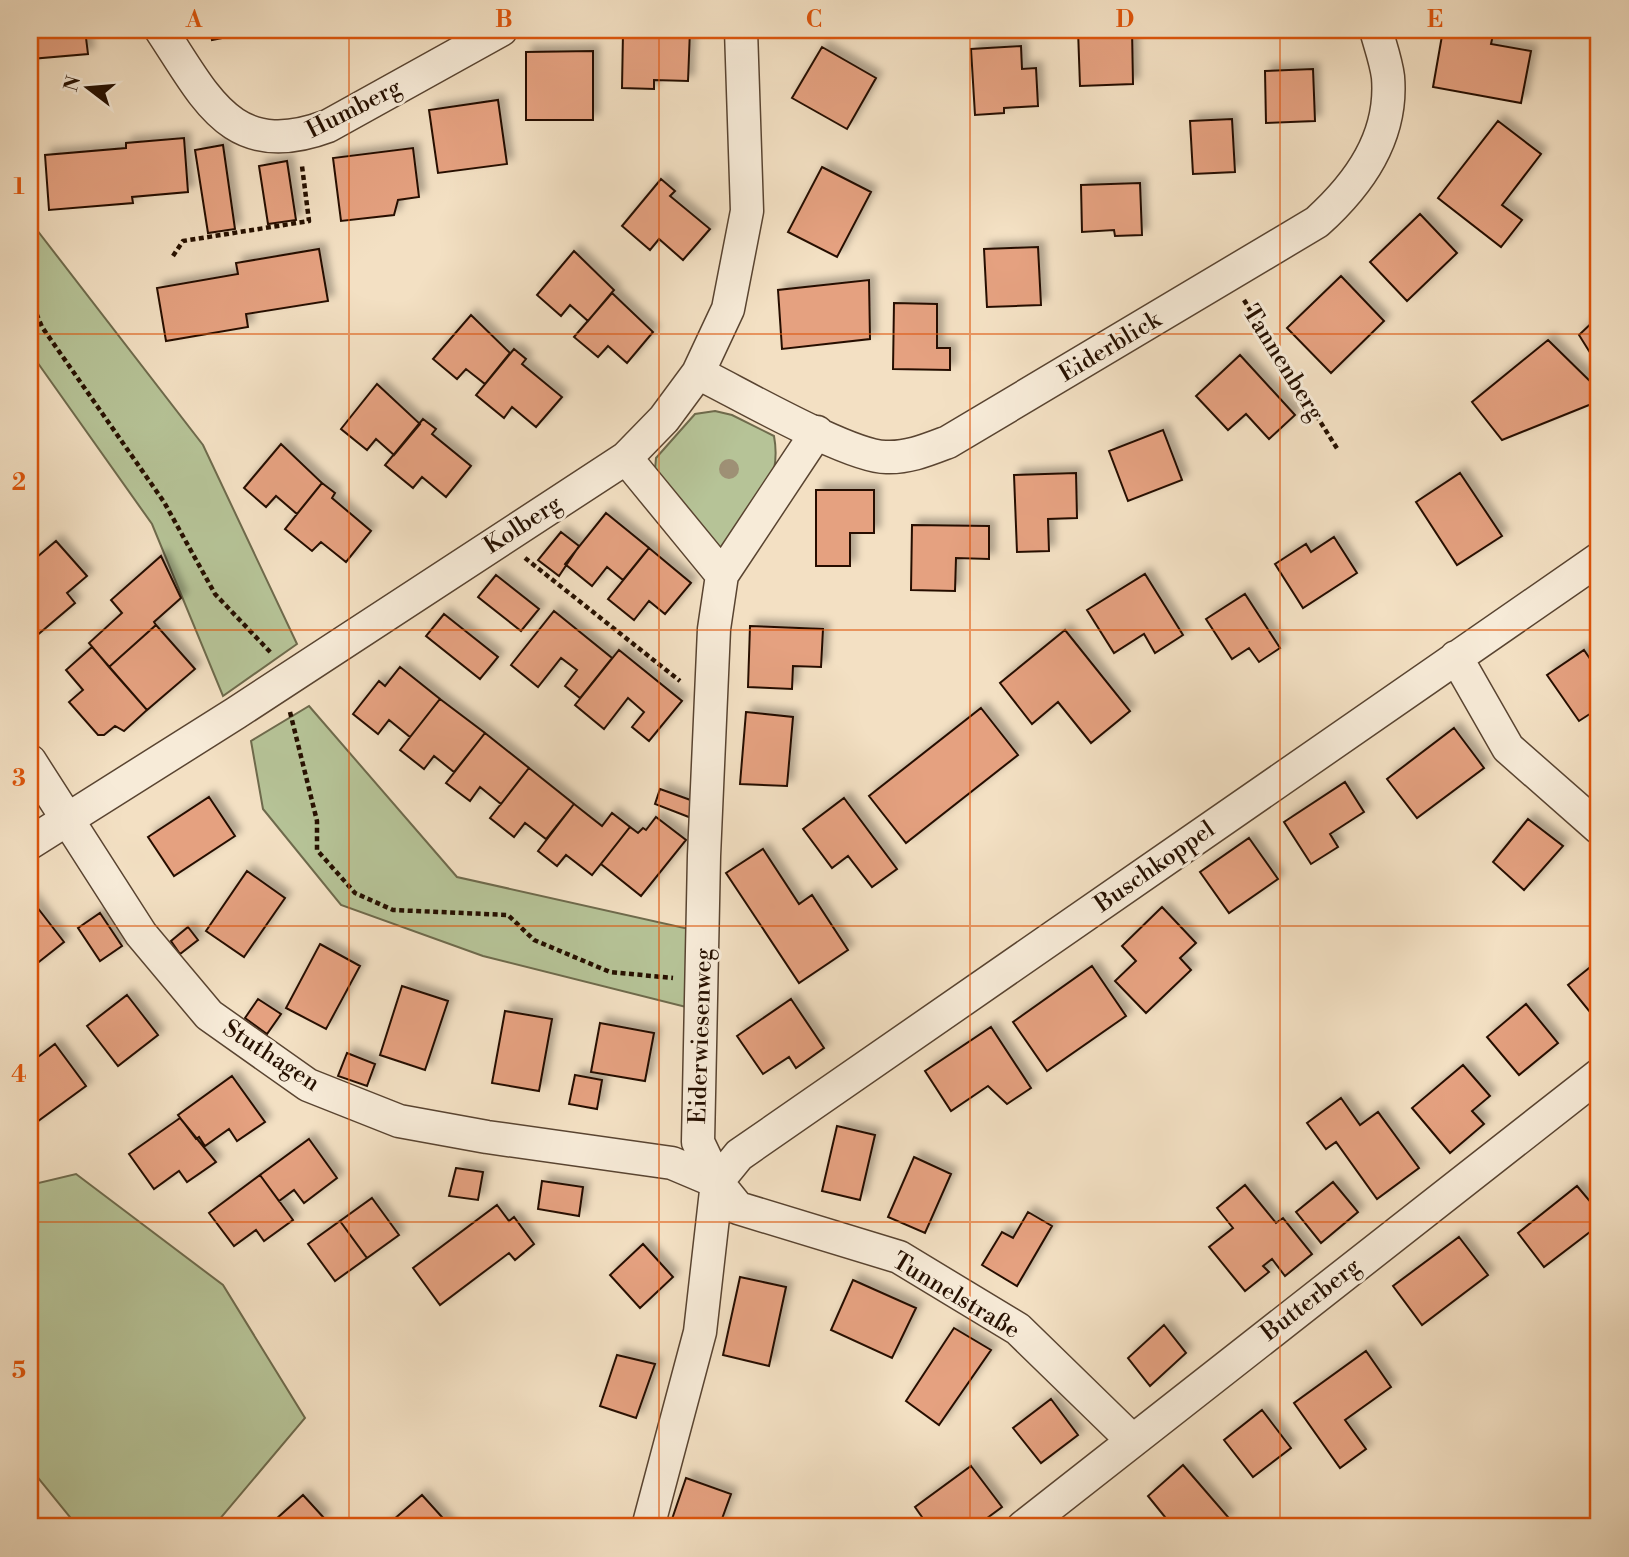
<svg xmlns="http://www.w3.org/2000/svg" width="1629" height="1557" viewBox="0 0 1629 1557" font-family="'Libre Bodoni',serif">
<defs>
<filter id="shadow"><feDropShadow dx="6" dy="-6" stdDeviation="3.5" flood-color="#0004"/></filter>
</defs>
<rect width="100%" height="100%" fill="#f3e0c3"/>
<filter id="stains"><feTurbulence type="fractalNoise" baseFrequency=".00286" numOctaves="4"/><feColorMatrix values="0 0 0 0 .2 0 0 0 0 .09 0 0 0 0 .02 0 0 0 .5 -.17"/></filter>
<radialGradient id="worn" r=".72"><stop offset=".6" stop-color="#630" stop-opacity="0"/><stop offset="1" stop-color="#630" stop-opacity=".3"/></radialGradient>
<!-- green -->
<path fill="#b6c397" stroke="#6e6a4c" stroke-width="2" d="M30,221L203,445L297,644L223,696L152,524L30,352Z
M715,411L732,415L774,436C783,484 754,511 730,550L714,552L655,470L656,458L695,414Z
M309,706L457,877L689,929L686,1007L483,956L341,905L263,809L251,741Z
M76,1174L223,1285L305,1418L213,1527H78L30,1468V1185Z"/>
<!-- building -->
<path fill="#e5a180" stroke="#261000" stroke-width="2" filter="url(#shadow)" d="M30,30H85L88,54L31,59L30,66Z
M210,30H262L212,40Z
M649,30H690L688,81L654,80V89L622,88L623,33H649Z
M1078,30H1132L1133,84L1080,86Z
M1443,30H1494L1491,44L1531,51L1521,103L1433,87Z
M1021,46L1022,69L1036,68L1038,106L1004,108V113L975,115L971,49Z
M822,47L876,78L847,129L792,98Z
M593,51V120H526V52Z
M1313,69L1315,121L1266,123L1265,71Z
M498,100L507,164L438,173L429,110Z
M1232,119L1235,172L1193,174L1190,121Z
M1498,121L1541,154L1502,205L1522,220L1501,247L1438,198Z
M184,138L188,192L132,197L133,203L49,210L45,155L126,148V143Z
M223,145L235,229L208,233L195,150Z
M413,148L419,197L398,200L394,215L341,221L333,158Z
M287,161L296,220L268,224L259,166Z
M822,167L871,192L837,257L788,232Z
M661,179L675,191L670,196L710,229L683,260L659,239L650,250L622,226Z
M1140,183L1142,235L1115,236L1114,230L1082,232L1081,185Z
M1420,214L1457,253L1407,301L1370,262Z
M1038,247L1041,305L987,307L984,249Z
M319,249L328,301L246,314L248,327L166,341L157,288L238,274L236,263Z
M574,251L614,290L588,321L570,305L561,316L537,295Z
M1341,276L1384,321L1331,373L1287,328Z
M869,280L870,339L782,349L778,290Z
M612,293L653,332L627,363L608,346L598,357L574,337Z
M894,303L937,304V348H950V370L893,369Z
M471,315L510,353L485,384L466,369L457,379L433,359Z
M1599,316V367L1579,335Z
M1548,340L1599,390V401L1502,440L1472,402Z
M514,349L526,359L522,364L562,397L536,427L512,407L504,418L476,395Z
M1240,355L1295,415L1269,439L1246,414L1228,430L1196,396Z
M377,384L420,424L394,455L376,439L367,450L341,429Z
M423,419L436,429L432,434L471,466L446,497L422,477L413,488L385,465Z
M1163,430L1182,480L1128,501L1109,451Z
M281,444L322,483L297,514L276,496L266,507L244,488Z
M1076,473L1077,518L1048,519L1049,551L1017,552L1014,475Z
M1460,473L1502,536L1457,565L1416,502Z
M322,483L335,493L332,498L371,531L346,562L321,542L312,551L285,529Z
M816,490H874V533H850V566H816Z
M606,513L649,548L623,580L607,567L592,586L565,564Z
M912,525L989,526V559L956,558L955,591L911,590Z
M561,532L579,546L559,576L538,560Z
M1334,537L1357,573L1303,608L1275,564L1306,544L1311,552Z
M56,541L87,576L67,593L75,603L35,637L30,631V563Z
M649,548L691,583L665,614L649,601L634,620L608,599Z
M161,556L181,598L154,622L156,625L109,667L89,643L122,613L111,600Z
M1145,574L1183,635L1155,653L1144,634L1114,653L1087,610Z
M496,575L539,609L521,631L478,597Z
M1245,594L1280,648L1259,662L1249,648L1232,659L1206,619Z
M554,611L612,658L580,698L565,686L577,670L561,658L538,687L511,665Z
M444,614L498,657L480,679L426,636Z
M156,625L195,669L147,710L109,667Z
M750,626L823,629L821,667L793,666L792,689L748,687Z
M1065,630L1130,711L1091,743L1058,702L1032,724L1000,683Z
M92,647L147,710L124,731L115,726L104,735H98L69,702L83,690L66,670Z
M619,650L682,701L649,741L632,727L644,712L628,698L604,729L575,705Z
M1584,650L1599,672V708L1579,721L1547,675Z
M400,667L440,699L410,737L389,720L378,734L353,714L379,681L385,686Z
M440,699L485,733L454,772L434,756L424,769L400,750Z
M981,708L1018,755L906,843L869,796Z
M746,712L793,717L787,786L740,784Z
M1454,728L1484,768L1417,818L1387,779Z
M485,733L529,768L501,804L480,787L470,801L446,783Z
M529,768L574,804L546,839L525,823L514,837L490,818Z
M1345,782L1364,812L1330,834L1338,847L1311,864L1284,822Z
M660,789L696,802L694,819L655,804Z
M209,797L235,836L174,876L148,837Z
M844,798L897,869L872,887L848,856L832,868L803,829Z
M574,804L602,826L612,813L630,827L592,875L566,855L557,866L538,851Z
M656,817L686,840L641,896L601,864L630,827L638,833L643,828L646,830Z
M1528,819L1563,846L1524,890L1493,862Z
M1249,838L1278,879L1229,913L1200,872Z
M763,849L799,904L812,895L848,950L799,983L726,873Z
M247,871L285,898L244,957L206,931Z
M30,898L64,942L30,969Z
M1162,907L1196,943L1180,958L1191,970L1146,1013L1115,981L1136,961L1122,946Z
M100,913L122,946L100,961L78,928Z
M188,927L198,940L180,954L171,941Z
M320,944L360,966L326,1029L286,1008Z
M1599,960V1012L1594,1017L1568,985Z
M1092,966L1126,1016L1047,1071L1013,1022Z
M402,986L448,1001L425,1070L380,1055Z
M127,995L158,1035L118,1066L87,1026Z
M258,999L281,1014L267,1034L245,1018Z
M791,999L824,1048L796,1068L789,1057L763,1074L737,1036Z
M1526,1004L1558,1043L1519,1075L1487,1037Z
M505,1011L552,1019L539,1091L492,1083Z
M600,1023L654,1033L645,1081L591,1072Z
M991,1027L1031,1088L1007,1104L988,1086L951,1111L925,1071Z
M55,1044L86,1086L30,1127V1063Z
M347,1053L375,1064L367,1086L338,1076Z
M1463,1065L1490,1096L1472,1111L1484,1124L1450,1153L1412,1108Z
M575,1075L602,1080L597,1109L569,1104Z
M232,1076L265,1122L237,1141L229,1129L205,1146L199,1137L196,1139L178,1115Z
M1341,1098L1360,1125L1378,1112L1419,1168L1377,1199L1336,1142L1326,1149L1307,1123Z
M180,1118L216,1162L187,1182L179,1171L154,1189L129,1154Z
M837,1126L875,1135L860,1200L822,1191Z
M309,1139L337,1178L304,1203L294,1190L279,1201L260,1175Z
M914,1157L951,1174L925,1233L888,1217Z
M456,1168L483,1172L478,1200L449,1196Z
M260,1175L293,1220L264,1241L256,1230L234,1246L209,1213Z
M542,1181L583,1187L579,1216L538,1209Z
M1333,1182L1358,1212L1321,1243L1296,1212Z
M1245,1185L1276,1223L1283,1218L1312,1254L1285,1276L1272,1259L1263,1266L1269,1272L1245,1291L1209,1247L1233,1228L1217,1208Z
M1577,1186L1599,1212V1225L1544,1267L1518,1233Z
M372,1198L399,1235L367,1258L340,1221Z
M497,1205L509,1221L514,1217L534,1244L515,1260L509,1253L440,1305L413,1268Z
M1028,1212L1052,1226L1017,1286L982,1265L1002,1232L1013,1238Z
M340,1221L367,1258L335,1281L308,1244Z
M1459,1237L1488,1275L1422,1325L1393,1286Z
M643,1244L673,1277L640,1308L610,1275Z
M740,1277L786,1287L769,1366L723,1355Z
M853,1280L916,1308L892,1358L831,1330Z
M1164,1325L1186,1353L1150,1386L1128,1358Z
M954,1328L991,1350L939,1425L906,1401Z
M1366,1351L1391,1387L1345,1420L1366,1449L1340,1468L1294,1403Z
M617,1355L655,1364L636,1418L600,1406Z
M1051,1399L1078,1435L1041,1463L1013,1428Z
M1262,1410L1291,1448L1253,1477L1224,1440Z
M1183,1465L1228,1517L1214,1527H1173L1148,1496Z
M971,1466L1002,1507L975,1527H929L915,1507Z
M686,1478L731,1494L719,1527L670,1525Z
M303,1495L324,1518L314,1527H280L275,1520Z
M422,1495L451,1527H385Z"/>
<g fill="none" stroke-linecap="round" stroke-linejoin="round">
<!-- minor casing -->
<g stroke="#594431" stroke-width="35">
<path id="minor" d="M161,30C207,99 232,162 328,126L501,30
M698,373C737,392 849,457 886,457C908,458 927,450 948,442L1317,222C1359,184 1393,137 1388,77C1386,61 1380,45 1376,30
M626,458L722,575L817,432
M1456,657L1508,748L1599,828
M30,761L141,934L209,1015L308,1085L399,1121L487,1137L672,1163L717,1182L738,1208L899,1257L1018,1329L1132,1440
M30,843L236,713L626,458L664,419L698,373L728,309L747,211L741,30
M717,1182L739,1155L1599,559
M648,1527L700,1332L717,1182L698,1142L704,856L714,629L722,575
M1023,1527L1599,1075"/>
</g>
<!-- path -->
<path stroke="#261000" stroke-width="4.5" stroke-dasharray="5 3.5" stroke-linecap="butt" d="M173,256L183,241L309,221L302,166
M30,298L42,327L164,502L215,594L272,654
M1244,300L1338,450
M525,558L680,681
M290,712L317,821V850L355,893L393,910L508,915L534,940L610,972L673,978"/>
<!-- minor -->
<use href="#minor" stroke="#f7ebd8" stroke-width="32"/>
</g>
<!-- trees -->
<circle fill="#9e9075" cx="729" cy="469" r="10"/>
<!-- grid -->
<path fill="none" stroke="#de550b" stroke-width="2" stroke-opacity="0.55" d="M349,30V1527M659,30V1527M970,30V1527M1280,30V1527M30,334H1599M30,630H1599M30,926H1599M30,1222H1599"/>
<g text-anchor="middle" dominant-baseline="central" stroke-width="6" stroke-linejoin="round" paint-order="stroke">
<!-- street labels -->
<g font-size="24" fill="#261000" stroke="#f7ebd8">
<text transform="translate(354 109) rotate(-27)">Humberg</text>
<text transform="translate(1110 347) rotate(-31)">Eiderblick</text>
<text transform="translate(1283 363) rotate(58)">Tannenberg</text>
<text transform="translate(523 525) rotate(-33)">Kolberg</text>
<text transform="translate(1155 867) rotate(-35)">Buschkoppel</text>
<text transform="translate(701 1036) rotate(-88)">Eiderwiesenweg</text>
<text transform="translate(271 1056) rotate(33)">Stuthagen</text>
<text transform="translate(956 1296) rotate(31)">Tunnelstraße</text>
<text transform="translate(1311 1300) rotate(-38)">Butterberg</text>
</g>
</g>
<!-- margin -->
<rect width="1629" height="1557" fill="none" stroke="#f3e0c3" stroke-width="77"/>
<!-- north arrow -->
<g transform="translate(88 88) rotate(286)" stroke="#f7ebd8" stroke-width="5" paint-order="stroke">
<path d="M0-5L12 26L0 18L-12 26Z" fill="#261000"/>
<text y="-10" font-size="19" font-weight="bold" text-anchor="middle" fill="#261000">N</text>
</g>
<rect x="38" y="38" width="1552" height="1480" fill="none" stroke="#de550b" stroke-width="2.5"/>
<g font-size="23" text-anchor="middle" font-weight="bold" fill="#de550b">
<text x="194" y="27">A</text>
<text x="504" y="27">B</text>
<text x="814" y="27">C</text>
<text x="1125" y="27">D</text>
<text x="1435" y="27">E</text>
<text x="19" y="194">1</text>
<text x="19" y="490">2</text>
<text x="19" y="786">3</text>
<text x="19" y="1082">4</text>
<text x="19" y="1378">5</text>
</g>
<rect width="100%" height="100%" filter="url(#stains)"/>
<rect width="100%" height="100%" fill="url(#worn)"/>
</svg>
